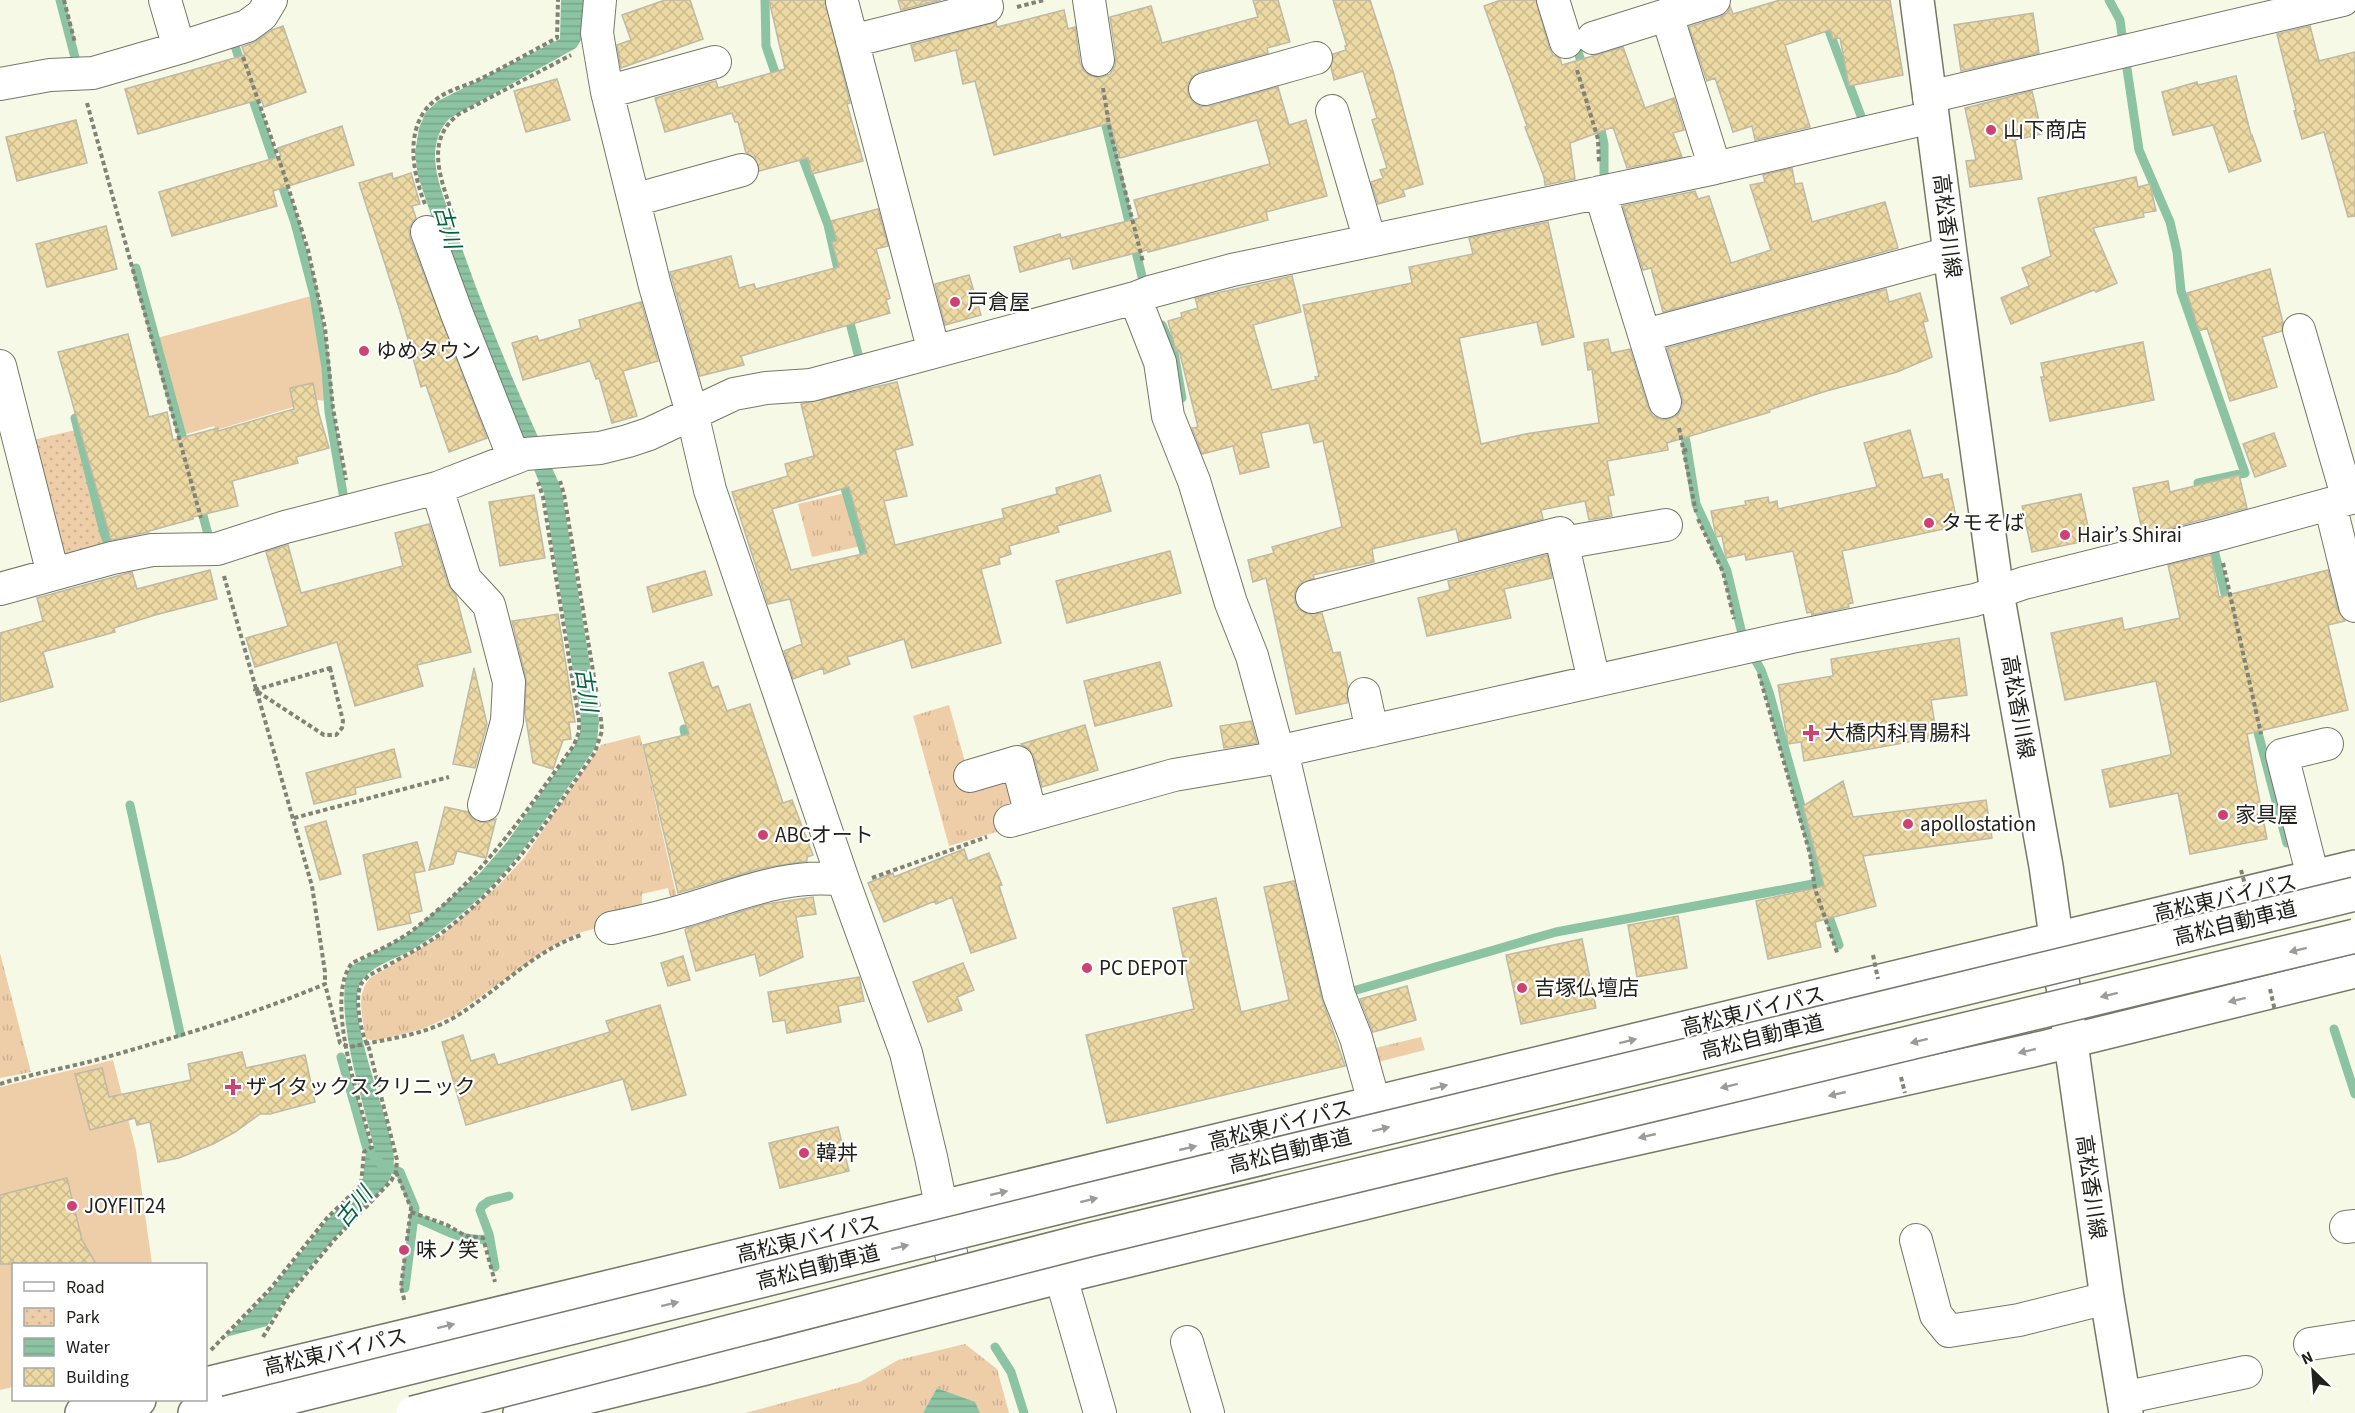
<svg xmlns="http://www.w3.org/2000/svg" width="2355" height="1413" viewBox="0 0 2355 1413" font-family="'Source Sans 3','Noto Sans JP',sans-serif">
<defs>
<pattern id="grass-tufts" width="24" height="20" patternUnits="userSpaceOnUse" patternTransform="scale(1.5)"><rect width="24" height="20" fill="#eecda9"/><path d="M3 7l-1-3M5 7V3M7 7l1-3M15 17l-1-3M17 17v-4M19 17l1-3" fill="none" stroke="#ccb091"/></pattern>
<pattern id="park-dots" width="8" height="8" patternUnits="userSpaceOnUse" patternTransform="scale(1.5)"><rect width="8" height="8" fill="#eecda9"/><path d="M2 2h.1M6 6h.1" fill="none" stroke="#ccb091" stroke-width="1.8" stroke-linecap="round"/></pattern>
<pattern id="water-rules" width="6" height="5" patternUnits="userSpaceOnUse" patternTransform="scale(1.5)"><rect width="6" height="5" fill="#8cc3a2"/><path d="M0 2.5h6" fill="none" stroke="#78a78b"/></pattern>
<pattern id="building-cross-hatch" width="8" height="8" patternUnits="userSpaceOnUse" patternTransform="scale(1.5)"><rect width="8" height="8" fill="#ecd9a3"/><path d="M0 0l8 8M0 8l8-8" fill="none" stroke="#caba8c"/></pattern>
</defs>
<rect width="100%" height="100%" fill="#f6f9e5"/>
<!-- grass -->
<path fill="url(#grass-tufts)" d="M845,493L861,546L812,557L798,504Z
M949,705L967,769L1010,771L1017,798L1003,830L949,846L913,716Z
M640,735L679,907L673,908L668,888L642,894V915L579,933L549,948L454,1015L422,1029L376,1041L366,1039C363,1019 355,995 370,978L441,936L499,885L524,858L601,745Z
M0,953L31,1072L0,1078Z
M1421,1037L1425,1050L1374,1063L1371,1049Z
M965,1344L997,1369L1009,1413H980L974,1402L937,1388L923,1413H745L860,1382L898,1360Z"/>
<!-- park -->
<path fill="url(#park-dots)" d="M75,430L109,550L73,559L61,553L33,440Z"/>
<!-- garden -->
<path fill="#eecda9" d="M311,296L319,333L325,401L317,400L216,430L214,426L183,435L157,338Z
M113,1060L136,1150L152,1264H14L13,1387L0,1390V1087Z"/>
<!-- water -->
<path fill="url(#water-rules)" d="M561,0H585C585,18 587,34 576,48L450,118C440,127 435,142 435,155C435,182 449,209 457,234C486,319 521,400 558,481L562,492L599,721L597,742L593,751C554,806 518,866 466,910C450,924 432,937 415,948C399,958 371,965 361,982C343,1012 391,1119 394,1158C394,1164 392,1171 391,1176C388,1187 372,1198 364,1207C328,1244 294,1282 267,1326L226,1337L272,1289L328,1219L362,1185L366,1152L374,1147C364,1104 331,1006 350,967L409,934L480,873L507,842L575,745L580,733L581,719L544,493L457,292L418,176L415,153L419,128L426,112L438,101L560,39Z
M937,1388L975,1402L980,1413H923Z"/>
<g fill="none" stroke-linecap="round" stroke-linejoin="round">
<!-- stream -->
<path stroke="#8cc3a2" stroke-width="9" d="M60,0L77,65
M765,0L766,46L779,84
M2109,0L2120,20L2123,43
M1825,20L1864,124
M232,37L242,67
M1574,40L1584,70
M2126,62L2139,150L2170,222L2177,252L2181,291L2245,473L2198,483L2201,495
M250,91L295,223L314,295L326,368L329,412L345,505
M1103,113L1144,285
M1599,121L1604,144V181
M799,148L828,225L840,278
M136,268L185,447
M848,315L860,362
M1162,325L1174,353L1182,398
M1675,400L1686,442L1696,504L1727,571L1743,638
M75,418L104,533L111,551
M842,478L867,563
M200,504L210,542
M2213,546L2228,605
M1752,654L1761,670L1769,692L1814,853L1820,889
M2255,721L2287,843
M684,729L688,747
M130,805L180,1033
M1826,908L1839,945
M1346,993L1556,932L1818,883
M2334,1029L2355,1094
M341,1057L367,1149L381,1164L400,1172L415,1208L405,1288
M414,1217C438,1226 465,1245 490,1238
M495,1267L489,1234L480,1210L482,1206L489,1201L509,1196
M995,1347L1011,1372L1024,1413"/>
</g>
<!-- building -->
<path fill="url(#building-cross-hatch)" stroke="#bfb9a6" stroke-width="1.5" fill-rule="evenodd" d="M665,0H690L703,39L621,68L617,45L631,40L622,15Z
M769,0H825L850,103L847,104L863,161L812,174L808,158L759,171L755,158L746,153L738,122H735L732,113L665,132L655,98L716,81L718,88L785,69Z
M898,0H941L901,10Z
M1253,0H1278L1290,42L1267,48L1268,53L1200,72L1192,77L1188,84V94L1193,102L1200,106H1209L1278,87L1289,125L1306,120L1327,196L1266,212L1268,220L1148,252L1147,250L1073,269L1070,258L1020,272L1014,247L1060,234L1061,238L1139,218L1134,200L1270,164L1257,120L1120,158L1110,123L994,155L975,81L963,84L956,50L915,61L911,45L996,22L997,27L1064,10L1068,29L1075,27L1080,63L1084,71L1091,76L1100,78L1110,74L1115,66L1116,57L1110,17L1151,6L1162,43L1258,17Z
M1333,0H1370L1393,71L1423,184L1403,190L1405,196L1378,204L1371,182L1383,178L1380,170L1387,168L1372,120L1377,118L1363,71L1334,80L1331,67L1333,54L1346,50L1345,46H1347Z
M1501,0H1536L1549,47L1553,55L1560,58L1562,65L1623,47L1645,108L1674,98L1684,130L1673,133L1682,157L1627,168L1613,127L1570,143L1575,179L1545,185L1544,177L1525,127L1527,126L1484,6Z
M1780,0H1890L1903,75L1849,86L1840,38L1833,39L1830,30L1785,45L1810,127L1755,140L1752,126L1733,132L1715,78L1707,81L1689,27L1720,17L1727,13L1730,6L1733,14Z
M2033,13L2039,53L1961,71L1954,25Z
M283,26L306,92L264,107L261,99L138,134L125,89L245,55L242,47L253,43L272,30Z
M2310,26L2319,61L2355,52V216L2348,217L2324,132L2302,139L2294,111L2296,110L2277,34Z
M2236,76L2251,135H2252L2261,161L2229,172L2213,125L2173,135L2162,92L2197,82L2198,85Z
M557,79L570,120L526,132L514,91Z
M2032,91L2042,134L2015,140L2022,179L1970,187L1966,161L1976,160L1965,108Z
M76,120L87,163L17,181L6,137Z
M342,126L354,165L273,191L277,206L172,236L159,192L281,156L278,148Z
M1792,168L1795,184L1802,183L1812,222L1885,202L1898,248L1663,312L1651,268L1643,270L1623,206L1695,191L1698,199L1709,196L1731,263L1771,250L1750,185L1765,182L1763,175Z
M392,173L393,179L411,173L420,204L412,206L416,218L409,228L410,238L487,438L449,452L426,385L421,387L401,314L359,183Z
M2136,177L2138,187L2150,184L2156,211L2143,213L2144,217L2093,228L2117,283L2096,292L2094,290L2011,324L2001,298L2029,286L2022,268L2051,256L2038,198Z
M878,209L888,246L876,249L890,298L886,300L890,313L741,356L744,365L700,376L670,272L731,256L739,288L754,284L756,289L839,267L832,242L837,241L831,221Z
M1548,222L1574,337L1542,345L1537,322L1459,338L1481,444L1525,434L1599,423L1592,369L1588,370L1584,343L1608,339L1611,353L1630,349L1648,407L1653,416L1662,420L1670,419L1678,415L1683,405L1682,397L1667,348L1886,289L1889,302L1920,293L1928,321L1923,322L1932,357L1897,372L1823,392L1769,410L1770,412L1667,443L1668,450L1607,461L1614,495L1608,496L1612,516L1589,520L1585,501L1541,510L1543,519L1459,541L1456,529L1372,549L1374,562L1313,575L1314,578L1299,585L1295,593V602L1300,610L1307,614L1322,613L1333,653L1340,652L1348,687L1347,703L1296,714L1266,578L1253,582L1248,560L1274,553L1272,547L1342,527L1323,441L1314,443L1309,423L1261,433L1269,467L1240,474L1233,446L1202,454L1192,428L1198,427L1179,350L1176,351L1168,321L1182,317L1181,313L1198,308L1195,298L1292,276L1301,312L1253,325L1272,390L1316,380L1315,377L1319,376L1303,305L1412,283L1409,267L1473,254L1469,238Z
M106,226L117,269L47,287L36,244Z
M2270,269L2283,323L2282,331L2262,337L2277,387L2230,401L2207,328L2199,331L2187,293Z
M969,275L981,315L945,325L935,284Z
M641,302L658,361L623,371L637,416L612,423L599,378L596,379L590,361L523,380L512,343L537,336L539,341L581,328L579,320Z
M128,334L149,417L167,412L173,440L218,428V431L294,409L290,388L313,383L319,414L329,448L296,457L298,463L232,481L238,506L193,517V519L149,531V532L111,540L58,352Z
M2143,342L2154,400L2050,421L2041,377H2044L2041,363Z
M897,382L913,445L895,450L907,496L884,501L895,545L1004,518L1002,509L1057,494L1056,488L1100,475L1111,511L1057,526L1059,532L1009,546L1011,554L999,558L1000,564L981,569L1001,643L912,668L904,639L847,657L850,664L824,674L823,668L793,679L784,651L802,644L790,599L768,604L732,492L788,476L785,464L814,456L801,404ZM849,487L867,553L791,570L772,509Z
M1910,430L1923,478L1942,474L1943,480L1948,479L1956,517L1952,518L1953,527L1842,551L1853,603L1848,604L1849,607L1812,615L1811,612L1807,613L1793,551L1746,560L1745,554L1726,558L1722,536L1716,537L1711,511L1746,505L1745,501L1768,497L1769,503L1777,501L1778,509L1877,487L1864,443Z
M2274,433L2286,466L2255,477L2243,444Z
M2239,475L2247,508L2143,535L2133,488L2168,481L2170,492Z
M2081,494L2091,540L2032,552L2022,506Z
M534,495L545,558L500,566L489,502Z
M429,524L448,584L456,596L471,652L417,665L423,686L355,706L337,642L255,667L246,638L288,626L266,552L288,545L301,593L403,566L395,533Z
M1170,551L1181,593L1067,623L1056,581Z
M1547,555L1552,578L1504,589L1511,618L1427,636L1418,598L1450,590L1448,581Z
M2211,555L2219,597L2328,570L2338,610L2345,621L2328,625L2348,710L2247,734L2267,839L2190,854L2178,793L2110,807L2102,770L2170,755L2171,753L2156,681L2065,700L2051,633L2122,618L2124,630L2180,618L2168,565Z
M210,570L217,599L155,615L114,628L115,632L43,652L53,687L0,702V633L43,621L37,598L132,572L137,589Z
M705,571L712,595L653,612L647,587Z
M558,614L575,722H569L571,739L563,740L553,769L533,763L525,713L526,678L512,621Z
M1959,638L1967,695L1931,700L1937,737L1804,761L1801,742L1788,744L1778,685L1833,676L1831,659Z
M703,662L712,688L718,686L727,711L750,704L783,803L792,800L813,855L807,857V861L758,869L678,893L643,745L689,734L669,673Z
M1160,662L1172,706L1095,726L1084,681Z
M474,668L487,724L475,768L453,764Z
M1251,721L1257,743L1224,748L1220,726Z
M1085,725L1098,770L1042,787L1034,757L1029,749L1021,744Z
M394,749L401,777L355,788L356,794L314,804L306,773Z
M1843,781L1853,817L1986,800L1992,838L1863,856L1876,906L1815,922L1821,947L1768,959L1756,901L1824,886L1803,806Z
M445,807L468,812L472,818L480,822H488L496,819L486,858L457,851L453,864L429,870Z
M326,821L341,874L320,880L305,827Z
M417,842L425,871L414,873L422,911L409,914L411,923L378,930L363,855Z
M964,849L968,861L989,853L1002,885L999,886L1016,938L971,953L952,897L936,904L935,901L884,922L868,883L893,873L894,877Z
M1294,881L1322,999L1345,1066L1107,1123L1086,1035L1194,1009L1173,908L1216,898L1241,1012L1289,1000L1264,887Z
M813,897L816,914L796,917L803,957L760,976L755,954L696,971L685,930L687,928L766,904Z
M1678,916L1687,968L1637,977L1628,925Z
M1582,939L1596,1008L1521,1024L1506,955Z
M683,956L690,980L668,986L661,963Z
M963,963L974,990L957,997L962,1010L928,1022L913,982Z
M859,977L864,1001L838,1006L841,1022L787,1033L785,1020L773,1022L768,992Z
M1407,986L1416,1020L1373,1032L1360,999Z
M660,1005L686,1095L632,1110L623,1079L466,1125L442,1042L463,1035L471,1061L494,1054L498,1065L610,1032L606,1021Z
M242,1052L246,1068L305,1055L315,1102L270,1114H260L235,1132L213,1144L179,1158L158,1162L150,1122L137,1125L135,1118L90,1130L75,1074L102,1068L109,1097L191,1080L188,1064Z
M838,1127L849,1171L780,1188L769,1143Z
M67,1178L82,1240L96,1264H0V1195Z"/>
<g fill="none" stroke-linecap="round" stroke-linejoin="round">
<!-- minor casing -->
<g stroke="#767867" stroke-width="34">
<path id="minor" d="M165,0L179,48
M600,0L597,33L607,92L655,286L692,413L710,490L843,880L906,1053L931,1157L961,1301
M1089,0L1098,60
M1553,0L1566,42
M842,2L934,352
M1667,15L1715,168
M1593,38L1714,0
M852,41L987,7L985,0
M0,84L50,75L93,73L179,48L247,26L262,15L271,0
M1205,89L1316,58
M607,92L715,62
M1929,97L2343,0
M1332,111L1370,241
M1600,192L1665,402
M634,200L742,170
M427,232L457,314L514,458
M1135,298L1160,362L1168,416L1194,481L1231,603L1252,656L1276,744L1285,764L1339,995L1356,1038L1374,1102
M2299,330L2348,499
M1657,332L1950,253
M0,366L53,574
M437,488L465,579L489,605L509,682L507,721L484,805
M2330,504L2355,606
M1563,543L1666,525
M0,589L112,558L152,550L217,549L285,527L437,488L525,454L600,448L628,441L649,434L734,394L766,388L811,385L1135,298L1150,292L1232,270L1715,168L1932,117
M1312,597L1560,533L1594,681
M1364,694L1372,731
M970,776L1017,762L1031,815
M1010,821L1174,775L1269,759L1290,749L1792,637L1975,600L2024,583L2216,535L2355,497
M2313,877L2282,755L2327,744
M611,928C635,923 659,918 682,911C735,896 788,872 843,880
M2346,1227L2355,1226
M1916,1240L1936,1315L1949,1331L2019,1320L2107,1298
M1061,1277L1100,1413
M1187,1342L1208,1413
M2310,1344L2355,1337
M2123,1398L2246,1372"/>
</g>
<!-- major casing -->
<g stroke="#767867" stroke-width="36">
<path id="major" d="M1917,0L1950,253L1997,593L2046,866L2107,1298L2126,1413"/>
</g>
<!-- highway casing -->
<g stroke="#767867" stroke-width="36">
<path id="highway" d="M206,1384L2355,867
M82,1413L139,1400
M195,1413L254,1399
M520,1413L702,1369L1047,1280L1553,1157L2042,1048L2355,971"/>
</g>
<!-- path -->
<path stroke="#818376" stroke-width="4" stroke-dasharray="4.5 3" stroke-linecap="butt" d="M64,0L75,43
M1017,7L1044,0
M243,57L285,177L308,250L325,328L333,408L346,480
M1577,70L1598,139L1599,162
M1103,88L1110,131L1143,262
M87,103L201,518
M425,204C412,172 404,126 434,101C446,91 462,87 476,81C503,68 530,52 557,38L558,0
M452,213C441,179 424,140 459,114L571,55
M1679,428L1696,512
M1683,451L1689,449
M1698,519L1723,572L1734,619
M2223,563L2261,734
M224,576L312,886L325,972V984
M330,668L343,721L342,728L336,735H324L255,690Z
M1759,674L1810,854L1815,889L1838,955
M294,818L449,777
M872,878L987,837
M0,1084C34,1073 72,1067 107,1057C180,1036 254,1014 325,984L340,1043L350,1047C385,1039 423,1036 455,1017C498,991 533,951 581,935
M396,1172L411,1208L401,1287L405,1303
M411,1212L447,1225L466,1236L483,1238L495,1282
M263,1337L288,1296L334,1240L391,1181L396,1172L397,1160L369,1048C361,1036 354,998 361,984C363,981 366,979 368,976C391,963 416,951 439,935C508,884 547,821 595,752L602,731L601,720L564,494L560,481
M211,1350L271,1288L327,1218L361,1185L364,1152L372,1147C361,1104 323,1000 352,963C371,954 391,945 409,933C481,880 522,817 574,745L579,732V720L543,497L538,482"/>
<!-- minor -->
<use href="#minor" stroke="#fff" stroke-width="32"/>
<!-- major -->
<use href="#major" stroke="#fff" stroke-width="33"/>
<!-- highway -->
<use href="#highway" stroke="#fff" stroke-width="33"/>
<!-- highway-bridge casing -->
<g stroke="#767867" stroke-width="36" stroke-linecap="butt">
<path id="highway-bridge" d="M226,1413L1080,1202L2355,894
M413,1413L1088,1240L2355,936"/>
</g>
<!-- path-bridge -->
<path stroke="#818376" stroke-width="4" stroke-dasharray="4.5 3" stroke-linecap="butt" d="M2241,870L2246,888
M1873,955L1878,979
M2270,989L2275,1011
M1901,1077L1905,1093"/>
<!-- highway-bridge -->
<use href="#highway-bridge" stroke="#fff" stroke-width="33"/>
</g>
<!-- one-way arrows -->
<defs><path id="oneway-solid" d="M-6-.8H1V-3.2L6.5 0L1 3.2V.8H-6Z" transform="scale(1.5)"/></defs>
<g fill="#9b9c98">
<use href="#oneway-solid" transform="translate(2298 950) rotate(166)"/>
<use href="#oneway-solid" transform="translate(2109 995) rotate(166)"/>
<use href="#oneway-solid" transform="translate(2237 1000) rotate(166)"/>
<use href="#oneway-solid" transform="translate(1628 1041) rotate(-14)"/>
<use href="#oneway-solid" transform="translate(1919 1041) rotate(166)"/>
<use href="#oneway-solid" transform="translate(2027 1051) rotate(167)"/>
<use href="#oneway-solid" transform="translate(1729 1086) rotate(166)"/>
<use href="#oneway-solid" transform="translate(1439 1087) rotate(-14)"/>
<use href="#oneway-solid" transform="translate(1837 1094) rotate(167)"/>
<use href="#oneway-solid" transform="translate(1381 1129) rotate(-14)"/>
<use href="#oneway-solid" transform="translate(1647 1136) rotate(167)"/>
<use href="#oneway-solid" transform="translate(1188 1148) rotate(-13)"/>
<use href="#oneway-solid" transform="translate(999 1193) rotate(-13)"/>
<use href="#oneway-solid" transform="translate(1089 1200) rotate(-14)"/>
<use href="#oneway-solid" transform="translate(900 1247) rotate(-14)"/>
<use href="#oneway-solid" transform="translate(670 1304) rotate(-14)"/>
<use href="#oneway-solid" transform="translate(446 1326) rotate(-14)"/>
</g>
<!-- markers -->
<g fill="#cd4173" stroke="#fff" stroke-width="2">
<circle cx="1991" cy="130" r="6"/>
<circle cx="955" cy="302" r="6"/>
<circle cx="364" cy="351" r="6"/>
<circle cx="1929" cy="523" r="6"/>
<circle cx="2065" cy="535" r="6"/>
<path d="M1808 724h6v6h6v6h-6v6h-6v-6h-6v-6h6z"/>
<circle cx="2223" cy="815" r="6"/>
<circle cx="1908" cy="824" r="6"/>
<circle cx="763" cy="835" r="6"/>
<circle cx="1087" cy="968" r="6"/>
<circle cx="1522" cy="988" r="6"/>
<path d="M230 1078h6v6h6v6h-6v6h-6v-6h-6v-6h6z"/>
<circle cx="804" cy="1153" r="6"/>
<circle cx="72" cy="1206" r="6"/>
<circle cx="404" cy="1250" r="6"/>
</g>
<g text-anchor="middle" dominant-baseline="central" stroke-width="4.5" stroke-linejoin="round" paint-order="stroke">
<!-- poi labels -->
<g font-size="21" fill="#21221b" stroke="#fff" text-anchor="start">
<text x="2003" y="130">山下商店</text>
<text x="967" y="302">戸倉屋</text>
<text x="376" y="351">ゆめタウン</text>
<text x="1941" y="523">タモそば</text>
<text x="2077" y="535">Hair’s Shirai</text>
<text x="1824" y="733">大橋内科胃腸科</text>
<text x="2235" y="815">家具屋</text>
<text x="1920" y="824">apollostation</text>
<text x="775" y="835">ABCオート</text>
<text x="1099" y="968">PC DEPOT</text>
<text x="1534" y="988">吉塚仏壇店</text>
<text x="246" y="1087">ザイタックスクリニック</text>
<text x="816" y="1153">韓丼</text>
<text x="84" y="1206">JOYFIT24</text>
<text x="416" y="1250">味ノ笑</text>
</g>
<!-- street labels -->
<g font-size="21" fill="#21221b" stroke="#fff">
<text transform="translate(1947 226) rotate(83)">高松香川線</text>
<text transform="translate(2018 707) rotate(80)">高松香川線</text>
<text transform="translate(2225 898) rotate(-13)">高松東バイパス</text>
<text transform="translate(2235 923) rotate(-14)">高松自動車道</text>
<text transform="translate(1753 1011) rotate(-14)">高松東バイパス</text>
<text transform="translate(1762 1037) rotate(-14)">高松自動車道</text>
<text transform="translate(1280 1125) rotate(-14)">高松東バイパス</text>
<text transform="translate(1290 1151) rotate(-14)">高松自動車道</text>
<text transform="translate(2091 1187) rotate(82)">高松香川線</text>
<text transform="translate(808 1239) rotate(-13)">高松東バイパス</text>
<text transform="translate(818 1267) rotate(-14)">高松自動車道</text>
<text transform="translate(335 1352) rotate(-13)">高松東バイパス</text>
</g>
<!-- water labels -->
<g font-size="22" font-style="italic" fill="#01643d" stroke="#fff">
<text transform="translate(447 227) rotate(74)">古川</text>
<text transform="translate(586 690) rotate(81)">古川</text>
<text transform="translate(354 1207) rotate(-51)">古川</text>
</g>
</g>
<!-- legend -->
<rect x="12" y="1263" width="195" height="138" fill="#ffffff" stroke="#a6a7a4" stroke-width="1.5"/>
<rect x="24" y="1282" width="30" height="9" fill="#ffffff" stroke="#a6a7a4" stroke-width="1.5"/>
<text x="66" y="1293" font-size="18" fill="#21221b">Road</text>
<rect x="24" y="1308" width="30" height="18" fill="url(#park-dots)" stroke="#a6a7a4" stroke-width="1.5"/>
<text x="66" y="1323" font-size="18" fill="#21221b">Park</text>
<rect x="24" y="1338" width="30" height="18" fill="url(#water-rules)" stroke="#a6a7a4" stroke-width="1.5"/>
<text x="66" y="1353" font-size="18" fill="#21221b">Water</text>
<rect x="24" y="1368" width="30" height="18" fill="url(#building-cross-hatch)" stroke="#a6a7a4" stroke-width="1.5"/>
<text x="66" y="1383" font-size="18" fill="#21221b">Building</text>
<!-- north arrow -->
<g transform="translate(2313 1371) rotate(335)" stroke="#ffffff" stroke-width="4.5" paint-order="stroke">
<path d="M0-4.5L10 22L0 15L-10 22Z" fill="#21221b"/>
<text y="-9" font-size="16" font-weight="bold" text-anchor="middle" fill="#21221b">N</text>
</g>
</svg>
